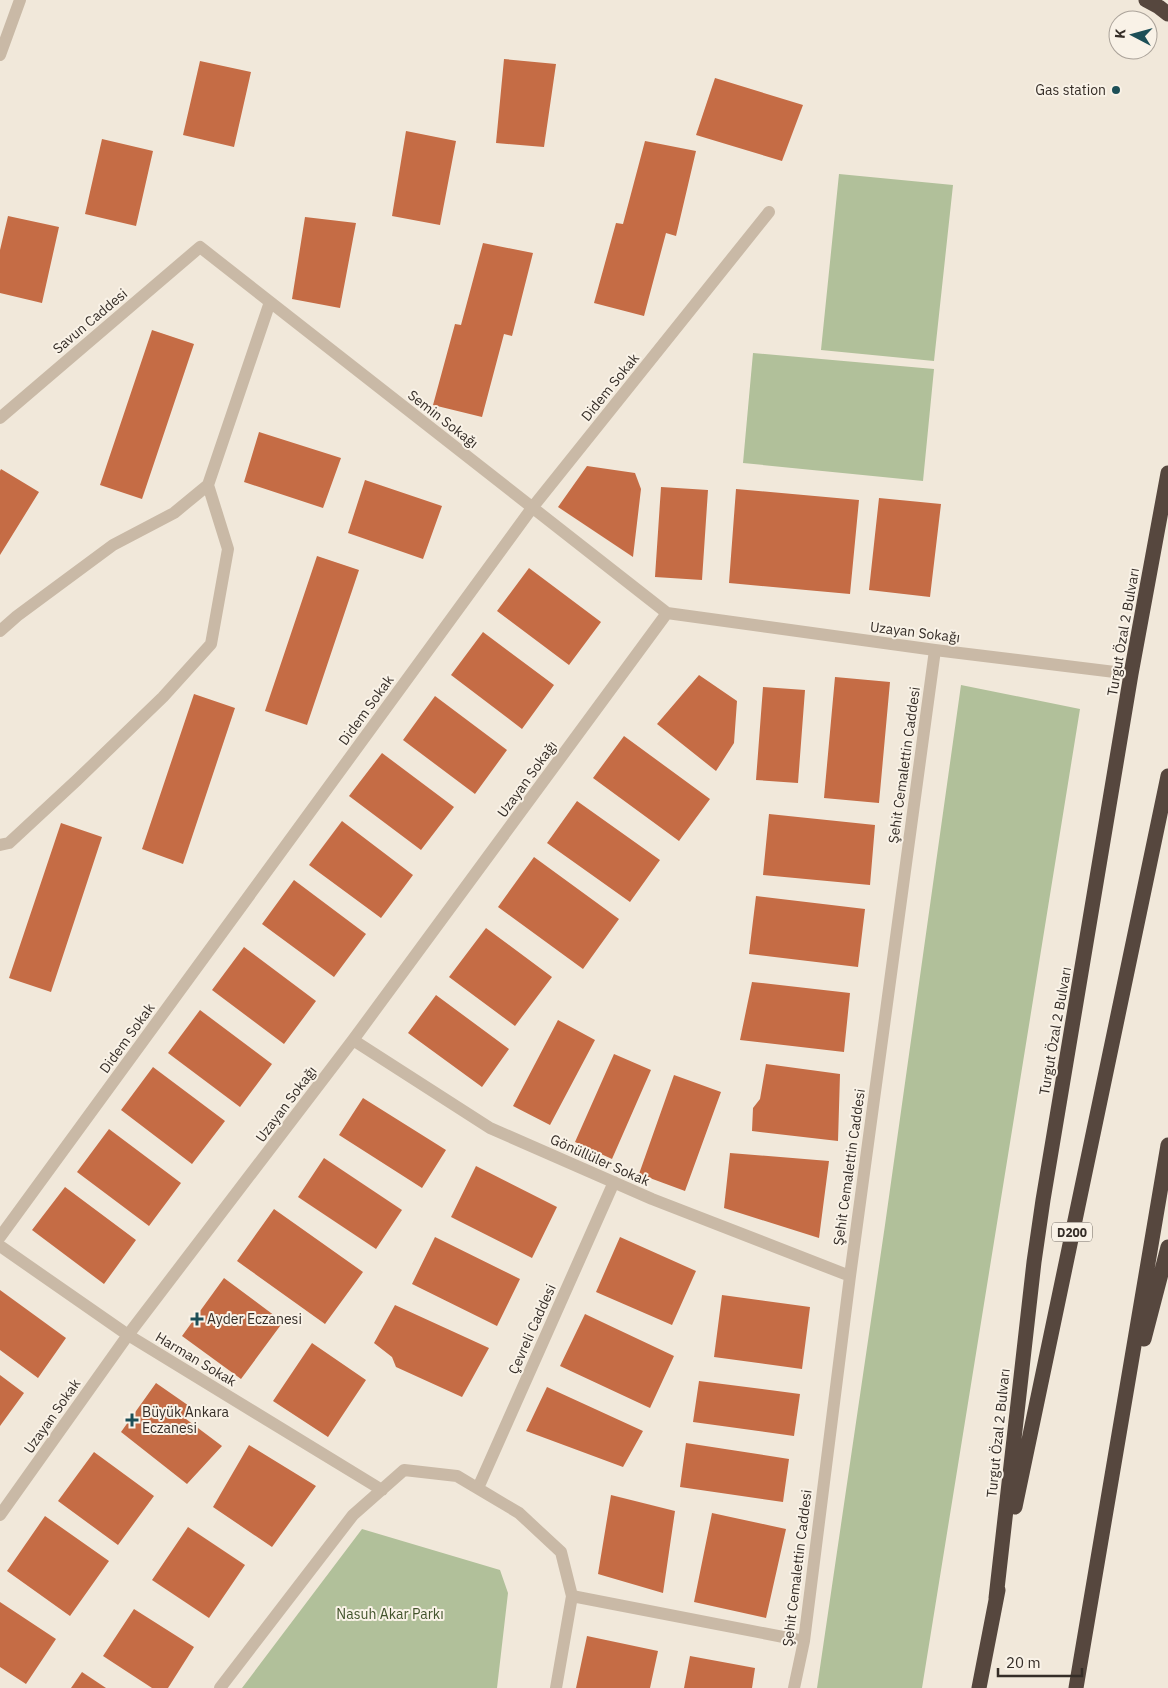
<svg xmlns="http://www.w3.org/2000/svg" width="1168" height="1688" viewBox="0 0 1168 1688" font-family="'IBM Plex Sans',sans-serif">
<rect width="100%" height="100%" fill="#f1e8da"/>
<!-- green -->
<path fill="#b1c09a" d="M839,174L953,185L934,361L821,350Z
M753,353L934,369L923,481L743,463Z
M961,685L1080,709L922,1688H817L885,1225Z
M362,1529L500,1570L508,1593L497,1688H242Z"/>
<!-- building -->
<path fill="#c56c45" d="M504,59L556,64L544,147L496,143Z
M200,61L251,72L234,147L183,135Z
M715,78L803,105L782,161L696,135Z
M406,131L456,141L440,225L392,216Z
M102,139L153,151L136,226L85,214Z
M645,141L696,151L676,236L666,233L644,316L594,303L616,223L623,224Z
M8,216L59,227L42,303L0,293V250Z
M305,217L356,223L340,308L292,299Z
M483,243L533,253L512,336L504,334L482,417L433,405L455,324L461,325Z
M152,330L194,344L142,499L100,485Z
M259,432L341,458L323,508L244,482Z
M587,466L635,473L641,489L633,557L558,507Z
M1,469L39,492L0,555V471Z
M365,480L442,506L423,559L348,533Z
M661,487L708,490L702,580L655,577Z
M736,489L859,500L850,594L729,583Z
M879,498L941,504L930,597L869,590Z
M317,556L359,570L307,725L265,711Z
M529,568L601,622L569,665L497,611Z
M483,632L554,685L522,729L451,675Z
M699,675L737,701L734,743L716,771L657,724Z
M835,677L890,682L879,803L824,798Z
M763,687L805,690L798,783L756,780Z
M194,694L235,708L183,864L142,849Z
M435,696L507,750L475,794L403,740Z
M624,736L710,799L679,841L593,778Z
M382,753L454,807L421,850L349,796Z
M577,801L660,860L630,902L547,843Z
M769,814L875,825L870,885L763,875Z
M342,821L413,875L381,918L309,865Z
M61,823L102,837L51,992L9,978Z
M534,857L619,919L583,969L498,907Z
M294,880L366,934L334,977L262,924Z
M756,896L865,909L858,967L749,954Z
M486,928L552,977L515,1026L449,977Z
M244,947L316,1001L284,1044L212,990Z
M752,982L850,993L844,1052L740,1040Z
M436,995L509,1049L482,1087L408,1033Z
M200,1010L272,1064L240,1107L168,1053Z
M558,1020L595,1040L550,1125L513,1106Z
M614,1054L651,1070L612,1159L575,1142Z
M766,1064L840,1074L838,1141L752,1131L753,1108L760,1099Z
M153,1067L225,1121L192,1164L121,1110Z
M674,1075L721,1092L685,1191L639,1174Z
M363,1098L446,1150L422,1188L339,1135Z
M109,1129L181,1183L149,1226L77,1172Z
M730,1153L829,1161L819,1238L724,1208Z
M324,1158L402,1210L376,1249L298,1197Z
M476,1166L557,1207L532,1258L451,1217Z
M65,1187L136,1240L104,1284L32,1230Z
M274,1209L363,1272L325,1324L237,1261Z
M435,1237L520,1279L497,1326L412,1284Z
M620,1237L696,1271L672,1325L596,1292Z
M224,1278L283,1322L241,1379L182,1336Z
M0,1290L66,1338L38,1378L0,1350Z
M722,1295L810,1307L802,1369L714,1357Z
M395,1305L489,1348L462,1397L396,1367L392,1357L374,1343Z
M585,1314L674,1356L650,1408L560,1366Z
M312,1343L366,1380L328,1437L273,1401Z
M0,1375L24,1393L0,1426Z
M699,1381L800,1394L794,1436L693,1422Z
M156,1383L192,1408L186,1419L222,1446L187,1484L121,1432Z
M547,1387L643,1431L623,1467L526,1431Z
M686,1443L789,1459L783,1502L680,1487Z
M249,1445L316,1486L272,1547L213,1507Z
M94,1452L154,1496L118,1545L58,1501Z
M611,1495L675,1511L663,1593L598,1574Z
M712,1513L786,1529L766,1618L694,1602Z
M45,1516L109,1561L70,1616L7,1571Z
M188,1527L245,1565L209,1618L152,1580Z
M0,1602L56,1639L26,1684L0,1667Z
M134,1609L194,1647L168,1688H152L103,1656Z
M587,1636L658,1651L650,1688H576Z
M690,1656L755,1668L752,1688H684Z
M82,1672L106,1688H71Z"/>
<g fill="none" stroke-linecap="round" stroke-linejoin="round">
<!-- minor -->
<path stroke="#c9b9a6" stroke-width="12" d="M0,55L20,0
M0,418L200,247L667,613
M667,613L935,650L1131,674
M0,631L17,616L113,545L174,513L208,485L270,302
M0,845L9,843L77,780L163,697L211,644L228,549L208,485
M353,1040L490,1128L652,1199L850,1276
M0,1237L532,508L769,212
M0,1246L128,1335L382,1490
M478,1488L614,1182
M0,1515L128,1335L353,1040L667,613
M572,1596L804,1641
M220,1688L353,1515L404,1470L457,1476L519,1513L561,1552L572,1596L556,1688
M794,1688L804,1641L850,1276L935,650"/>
<!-- highway -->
<path stroke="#56473e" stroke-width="15" d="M1146,0L1159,7L1168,14
M1144,1339L1168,1247
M1015,1507L1168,776
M996,1598L1034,1262L1043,1200L1131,674L1168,473
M979,1688L998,1590
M1076,1688L1168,1145"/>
</g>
<!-- markers -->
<g fill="#1d4f57" stroke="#f9f2e7" stroke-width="2">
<circle cx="1116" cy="90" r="5"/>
<path d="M194.5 1311.5h5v5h5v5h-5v5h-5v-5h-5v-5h5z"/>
<path d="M129.5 1412.5h5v5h5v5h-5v5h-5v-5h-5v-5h5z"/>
</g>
<g text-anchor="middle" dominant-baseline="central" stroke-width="4" stroke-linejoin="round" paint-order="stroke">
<!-- shield labels -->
<rect fill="#f9f2e7" stroke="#706861" stroke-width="1" x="1052" y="1222.5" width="40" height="19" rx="4"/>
<g font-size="12" font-weight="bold" fill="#352d27">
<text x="1072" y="1232">D200</text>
</g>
<!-- poi labels -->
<g font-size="14" fill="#352d27" stroke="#f9f2e7" text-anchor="start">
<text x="1106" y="90" text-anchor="end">Gas station</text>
<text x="207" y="1319">Ayder Eczanesi</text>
<text x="142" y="1412">Büyük Ankara<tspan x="142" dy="16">Eczanesi</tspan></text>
</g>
<!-- street labels -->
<g font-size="14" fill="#352d27" stroke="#f9f2e7">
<text transform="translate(90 321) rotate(-40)">Savun Caddesi</text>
<text transform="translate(610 387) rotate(-51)">Didem Sokak</text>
<text transform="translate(443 419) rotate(38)">Semin Sokağı</text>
<text transform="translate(915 632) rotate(7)">Uzayan Sokağı</text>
<text transform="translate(1123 632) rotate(-80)">Turgut Özal 2 Bulvarı</text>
<text transform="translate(366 710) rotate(-54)">Didem Sokak</text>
<text transform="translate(904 765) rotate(-82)">Şehit Cemalettin Caddesi</text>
<text transform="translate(527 779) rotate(-54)">Uzayan Sokağı</text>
<text transform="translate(1055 1031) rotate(-80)">Turgut Özal 2 Bulvarı</text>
<text transform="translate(127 1038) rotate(-54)">Didem Sokak</text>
<text transform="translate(286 1104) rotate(-53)">Uzayan Sokağı</text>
<text transform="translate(600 1160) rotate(24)">Gönüllüler Sokak</text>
<text transform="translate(849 1167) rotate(-82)">Şehit Cemalettin Caddesi</text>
<text transform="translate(532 1329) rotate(-66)">Çevreli Caddesi</text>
<text transform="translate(196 1359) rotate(31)">Harman Sokak</text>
<text transform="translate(52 1416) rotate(-55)">Uzayan Sokak</text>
<text transform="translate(998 1433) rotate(-84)">Turgut Özal 2 Bulvarı</text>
<text transform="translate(797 1568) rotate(-83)">Şehit Cemalettin Caddesi</text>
</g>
<!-- park labels -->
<g font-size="14" fill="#42532b" stroke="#f9f2e7">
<text x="390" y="1614">Nasuh Akar Parkı</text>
</g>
</g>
<!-- north arrow -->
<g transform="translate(1133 35) rotate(276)"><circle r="24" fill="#f9f2e7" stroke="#aba39a"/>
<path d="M0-4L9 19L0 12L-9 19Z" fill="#1d4f57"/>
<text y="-8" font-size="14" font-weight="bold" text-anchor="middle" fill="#352d27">K</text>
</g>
<!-- scale -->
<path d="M998 1668v8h84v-8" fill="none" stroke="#352d27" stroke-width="2.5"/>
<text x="1006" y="1668" font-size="15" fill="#352d27" stroke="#f9f2e7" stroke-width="4" paint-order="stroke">20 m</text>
</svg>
